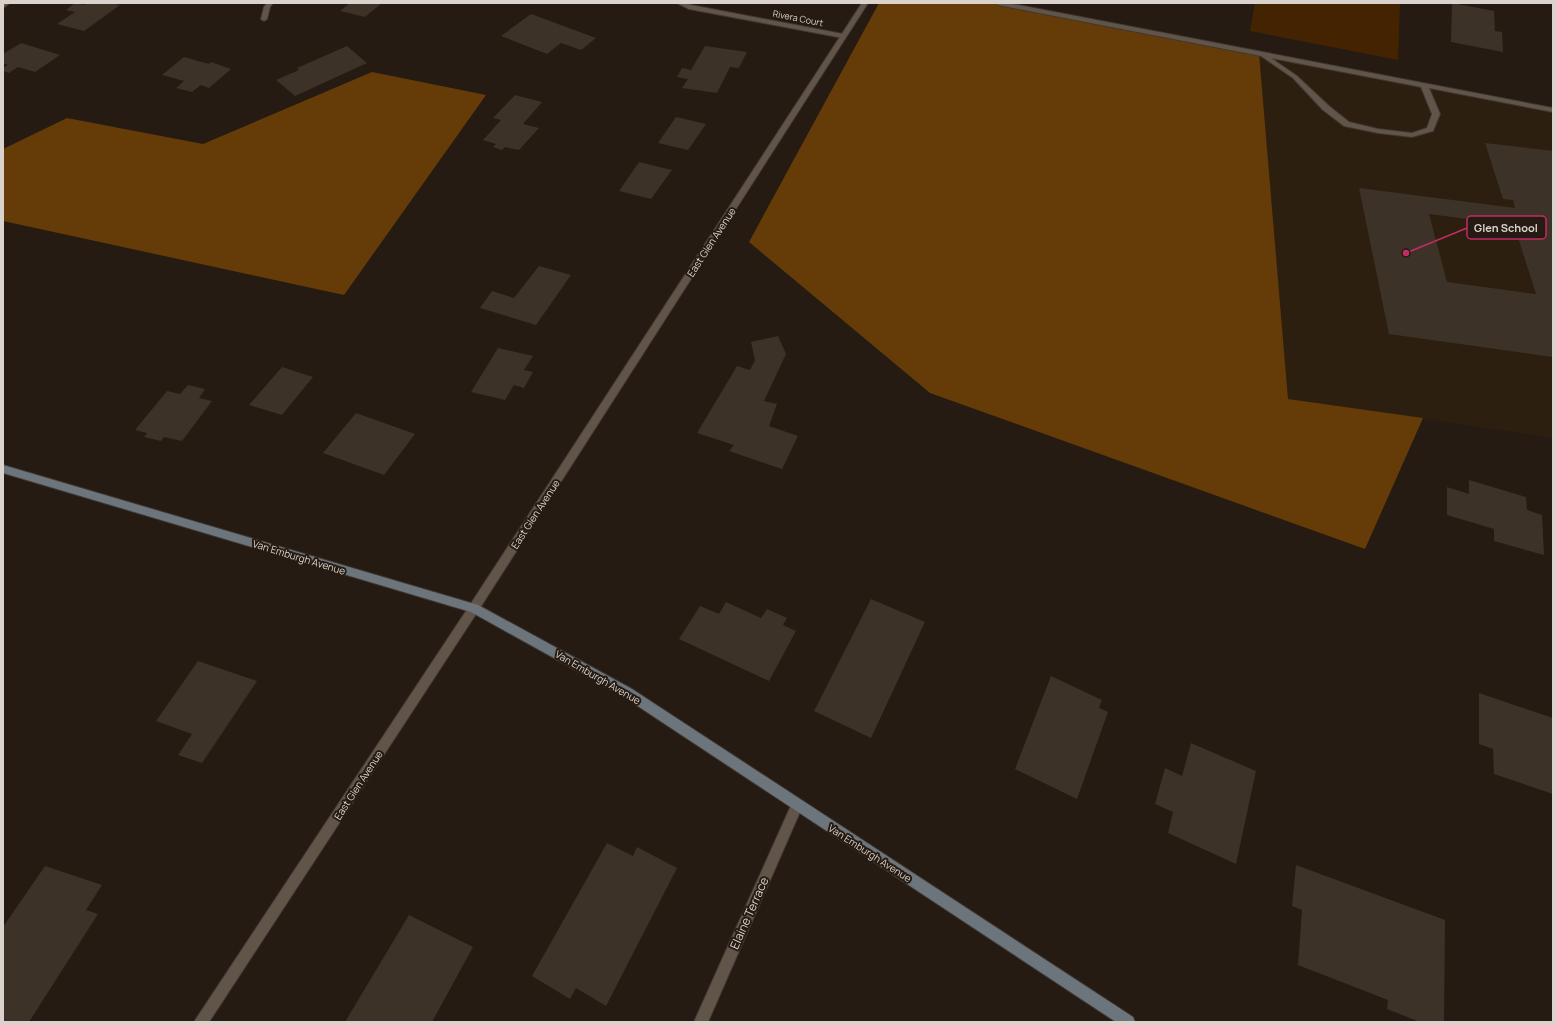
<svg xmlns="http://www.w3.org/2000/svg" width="1556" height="1025" viewBox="0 0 1556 1025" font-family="Manrope,sans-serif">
<rect width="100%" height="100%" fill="#251b12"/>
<!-- built -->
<path fill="#2d1f10" d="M1259,53L1553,110V438L1288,399Z"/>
<!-- green -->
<path fill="#442400" d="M1255,3H1400L1398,60L1250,31Z"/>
<!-- forest -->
<path fill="#653c07" d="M879,3H995L1259,53L1288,399L1423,418L1365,549L930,393L749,242Z
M372,72L486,95L344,295L3,221V149L67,118L203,144Z"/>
<!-- building -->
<path fill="#3c3227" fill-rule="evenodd" d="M75,3L84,5L88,3H111L120,5L84,31L57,24L75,12L66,10Z
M350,3H382L365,17L340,11Z
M1452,3L1494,11L1495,31L1502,32L1503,52L1451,42Z
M531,14L596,38L581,50L561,43L547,54L501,36Z
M21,43L60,55L35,72L18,67L9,73L3,71V68L8,65L3,63V54Z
M347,46L367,63L295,96L276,80L299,70L297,68Z
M705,46L747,52L739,68L730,67L717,93L682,88L688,79L677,77L682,68L691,70Z
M184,57L209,64L211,62L231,69L209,88L201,85L192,92L176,88L184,81L162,75Z
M515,95L542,102L523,124L539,128L519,150L505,147L502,150L493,147L496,144L483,140L501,120L493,118Z
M676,117L706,124L688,150L658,143Z
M1485,143L1553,151V357L1389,334L1359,188L1515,208L1513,200L1503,199ZM1429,214L1514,225L1536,294L1447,282Z
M639,162L672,170L651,199L619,191Z
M539,266L571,275L536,325L480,308L492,291L514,298Z
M778,336L786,354L764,401L777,404L769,426L798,436L782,469L729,451L734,445L697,433L737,366L750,370L755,360L751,342Z
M498,348L533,356L524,370L533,372L524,388L514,385L505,400L471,392Z
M282,367L313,377L282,415L249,405Z
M188,385L205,389L199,398L212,401L182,441L164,437L161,441L144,437L147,433L135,430L167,391L180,394Z
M356,413L415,434L384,475L323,453Z
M1469,480L1526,497L1527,510L1542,515L1544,555L1494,541V529L1447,515V487L1469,494Z
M871,599L925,622L871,738L814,711Z
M726,602L761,618L767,609L787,618L783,625L796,631L769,681L679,639L700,606L719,614Z
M198,661L257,681L202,763L178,755L192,734L156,721Z
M1051,676L1102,700L1099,708L1108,712L1077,799L1015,769Z
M1479,693L1553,718V794L1494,774L1493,749L1479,744Z
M1191,743L1256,771L1236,864L1168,833L1173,812L1155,804L1165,768L1182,776Z
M607,843L633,856L637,847L677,868L606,1006L576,988L570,999L532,976Z
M1296,865L1445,920L1444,1022H1420L1387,1009L1388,1000L1298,965L1302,910L1292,906Z
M45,866L102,885L86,910L98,914L29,1022H3V927Z
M409,915L473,947L432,1022H345Z"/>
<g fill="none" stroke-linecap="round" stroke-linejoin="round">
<!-- service casing -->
<g stroke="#3f3732" stroke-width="2">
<path id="service" d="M995,3H1008L1553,108V112L1429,88L1440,114L1433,131L1412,137L1378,133L1344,126L1323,110L1293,78L1261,56L998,5ZM1271,58L1421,87L1432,114L1427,128L1412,133L1378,129L1349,122L1329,106L1297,76Z"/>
</g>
<!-- minor casing -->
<g stroke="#3f3732" stroke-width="2">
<path id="minor" d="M3,3H10L3,8Z
M267,3H273L270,7L267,19L264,21L261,19L264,7Z
M677,3H685L691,5L843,34L846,36L843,38L689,9Z
M797,799L801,801L803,805L708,1022H694L793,801Z"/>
</g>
<!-- tertiary casing -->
<g stroke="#3f3732" stroke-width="2">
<path id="tertiary" d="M862,3H868L478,611L209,1022H194L470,605Z"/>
</g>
<!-- secondary casing -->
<g stroke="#3f3732" stroke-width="2">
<path id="secondary" d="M3,465L478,605L632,689L1133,1017L1135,1022H1116L624,697L471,612L3,473Z"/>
</g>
<!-- service -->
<use href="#service" fill="#61554a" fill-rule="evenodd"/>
<!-- minor -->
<use href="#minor" fill="#61554a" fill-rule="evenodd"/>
<!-- tertiary -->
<use href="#tertiary" fill="#61554a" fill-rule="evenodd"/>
<!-- secondary -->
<use href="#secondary" fill="#6c757c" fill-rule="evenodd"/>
</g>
<g text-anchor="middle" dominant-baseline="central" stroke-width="4" stroke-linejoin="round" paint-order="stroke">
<!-- far-street labels -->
<g font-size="9" fill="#dad3cd" stroke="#251b12">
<text transform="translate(798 18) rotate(11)">Rivera Court</text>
</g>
<!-- street labels -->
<g font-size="10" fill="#dad3cd" stroke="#251b12">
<text transform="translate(711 242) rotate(-57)">East Glen Avenue</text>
<text transform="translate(535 514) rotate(-57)">East Glen Avenue</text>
<text transform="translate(299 557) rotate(17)">Van Emburgh Avenue</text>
<text transform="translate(598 677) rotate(30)">Van Emburgh Avenue</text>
<text transform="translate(358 785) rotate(-57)">East Glen Avenue</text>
<text transform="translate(870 853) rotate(33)">Van Emburgh Avenue</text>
</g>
<!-- near-street labels -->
<g font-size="12" fill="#dad3cd" stroke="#251b12">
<text transform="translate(749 913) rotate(-66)">Elaine Terrace</text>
</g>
</g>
<!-- callouts -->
<path fill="none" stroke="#c42b66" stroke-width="1.5" d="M1406 253L1467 228"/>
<circle fill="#c42b66" stroke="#251b12" stroke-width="1.5" cx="1406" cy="253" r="4"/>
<rect fill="#251b12" stroke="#c42b66" stroke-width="1.5" x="1467" y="216" width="79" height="23" rx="4"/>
<g font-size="11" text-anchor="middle" font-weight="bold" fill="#dad3cd">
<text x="1506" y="232">Glen School</text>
</g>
<!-- border -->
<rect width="1556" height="1025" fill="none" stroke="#dad3cd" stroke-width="8"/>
</svg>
